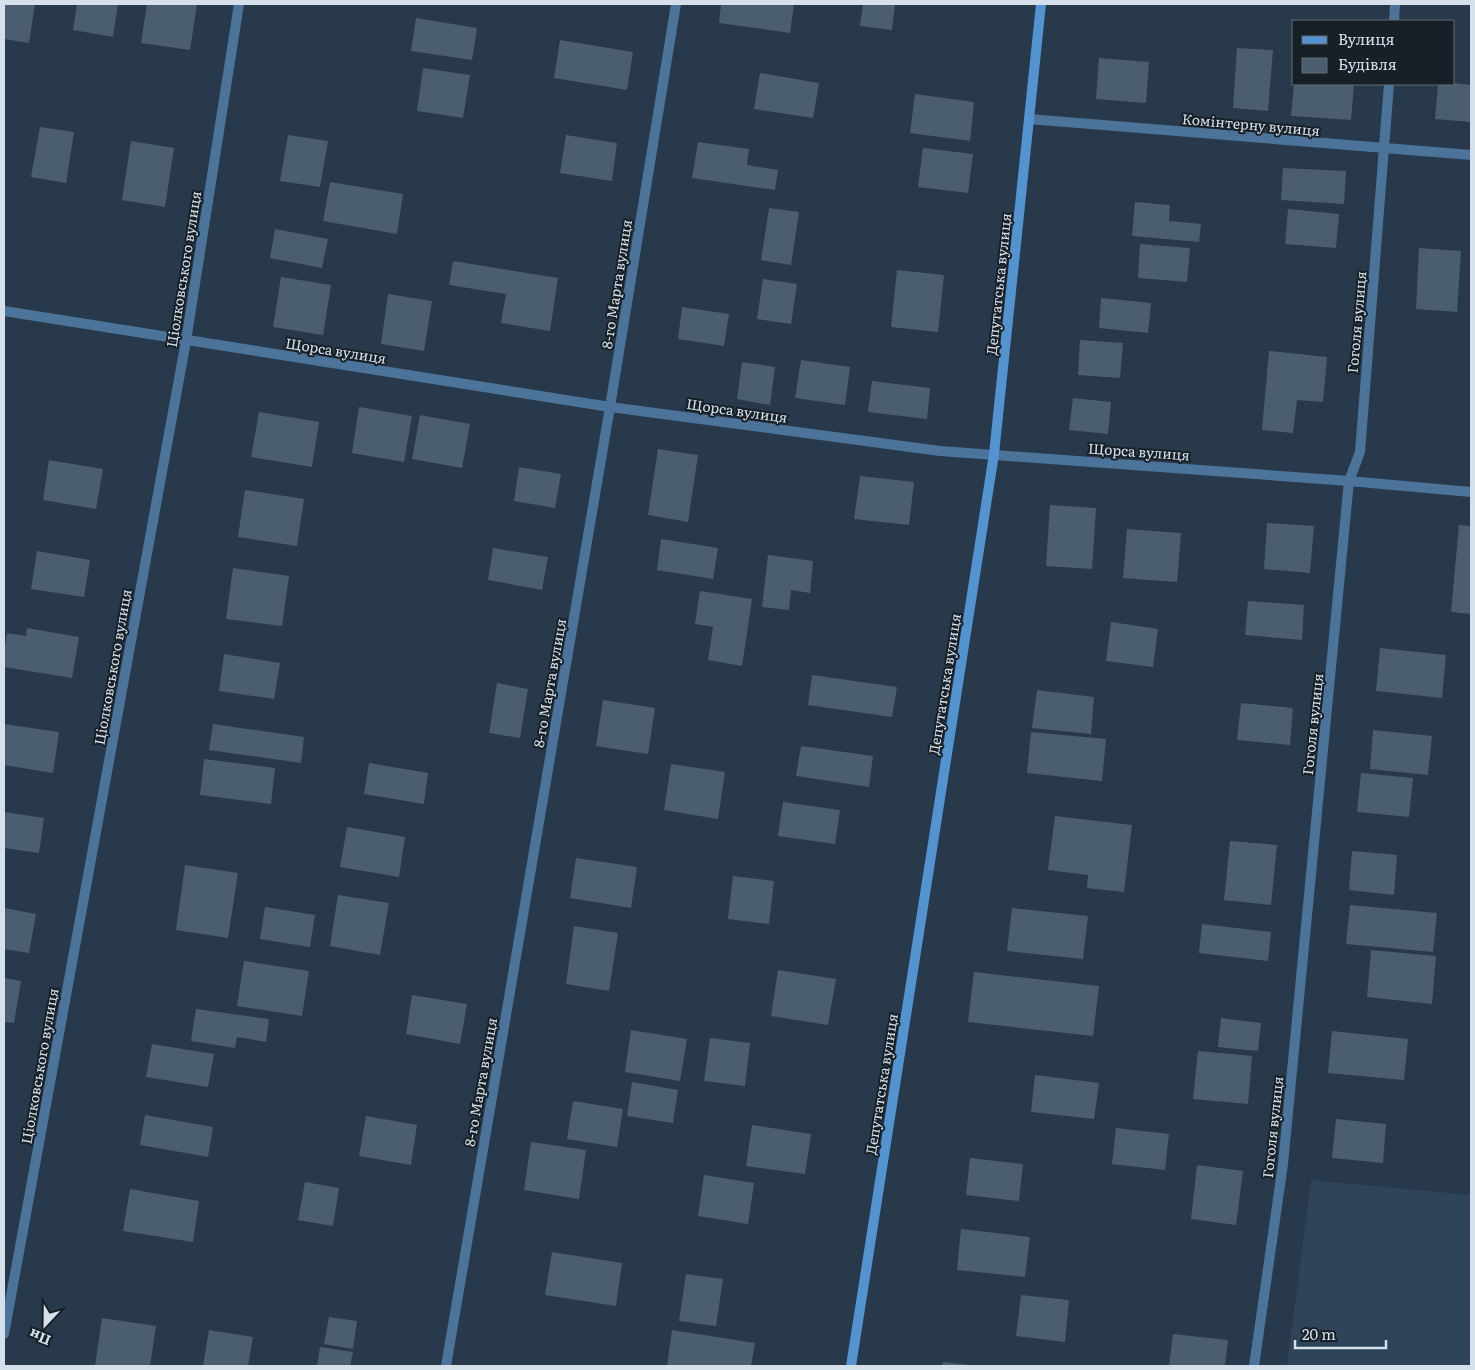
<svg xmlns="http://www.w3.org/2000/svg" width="1475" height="1370" viewBox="0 0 1475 1370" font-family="Literata,serif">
<rect width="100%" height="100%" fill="#27394a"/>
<!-- built -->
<path fill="#2d445a" d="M1311,1180L1471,1195V1366H1287Z"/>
<!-- building -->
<path fill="#4b5e71" d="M4,4H35L29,43L4,39Z
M77,4H118L113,37L73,30Z
M147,4H197L190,50L141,43Z
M721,4H794L790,33L719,23Z
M863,4H895L892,30L860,26Z
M416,18L477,28L472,60L411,51Z
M560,40L633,52L627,90L554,78Z
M1237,48L1273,50L1268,111L1233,108Z
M1099,58L1149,62L1146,103L1096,99Z
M423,68L470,75L463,118L417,111Z
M760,73L819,83L813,118L754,109Z
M1454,83L1471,85V122L1435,119L1438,84Z
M1294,84H1354L1351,120L1291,116Z
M915,94L974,102L970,141L910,133Z
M40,127L74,132L66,183L31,177Z
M288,135L328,141L320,187L280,181Z
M566,135L617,143L612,181L560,173Z
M131,141L174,148L165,207L122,200Z
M698,142L749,149L747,165L778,170L775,190L692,178Z
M923,148L973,154L968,193L918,187Z
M1283,168L1346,171L1344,204L1281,200Z
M330,182L403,194L397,234L323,221Z
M1135,202L1170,205L1169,221L1201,224L1199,242L1132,236Z
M769,208L799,212L791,265L761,260Z
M1288,209L1339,214L1336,248L1285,244Z
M275,229L328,239L322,268L270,258Z
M1140,244L1190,248L1187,282L1138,278Z
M1419,248L1461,251L1457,312L1416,309Z
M453,261L558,278L550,331L501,323L506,294L449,285Z
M897,270L944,275L938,332L891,327Z
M281,277L331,285L323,335L273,327Z
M763,279L797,284L791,324L757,319Z
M388,294L432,301L424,351L381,344Z
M1101,298L1151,303L1148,333L1099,328Z
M682,307L729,314L724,346L678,339Z
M1080,340L1123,343L1120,378L1078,375Z
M1269,351L1327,357L1323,402L1297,400L1293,433L1262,430Z
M801,360L850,367L845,405L795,398Z
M742,362L775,367L770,405L737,399Z
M872,381L930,388L927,419L868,412Z
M1073,398L1111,402L1108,434L1069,430Z
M359,407L412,416L404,462L352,453Z
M259,412L319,422L312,467L251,457Z
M420,415L470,424L462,468L412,459Z
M658,449L698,455L688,522L648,515Z
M49,460L103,469L96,509L43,500Z
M519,467L561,474L555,508L514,501Z
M860,476L914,482L909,525L854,519Z
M245,490L304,499L297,546L238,537Z
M1050,505L1096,508L1092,569L1046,566Z
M1267,523L1314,526L1310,573L1264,569Z
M1459,525L1471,526V614L1451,612Z
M1127,529L1181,533L1177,582L1123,578Z
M661,539L718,548L713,579L657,570Z
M493,548L548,557L542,590L488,580Z
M37,551L90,560L84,597L31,589Z
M768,555L813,561L810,593L791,590L789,610L762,607Z
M233,568L289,576L282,626L226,619Z
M700,591L752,599L742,666L708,660L713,627L695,624Z
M1248,601L1304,605L1302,640L1245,635Z
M1111,622L1158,629L1153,667L1106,661Z
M27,628L79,637L72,678L4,667V652L7,633L26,636Z
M1380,648L1446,655L1442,698L1376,691Z
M224,654L280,663L274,699L219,691Z
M812,675L897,687L892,717L808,705Z
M497,683L528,689L520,738L489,733Z
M1037,690L1094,697L1091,734L1032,728Z
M603,700L655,708L648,754L596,746Z
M1241,703L1293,708L1290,745L1237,740Z
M4,724L59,732L53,773L4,765Z
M213,724L304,737L301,763L209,750Z
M1373,730L1432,736L1428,775L1370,769Z
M1031,732L1106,739L1102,781L1027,773Z
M801,746L873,756L869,787L796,776Z
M204,759L275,768L271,804L200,795Z
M369,763L428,773L424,804L364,794Z
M671,764L725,772L718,819L664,810Z
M1361,773L1413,778L1409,817L1357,812Z
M783,802L840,810L835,844L778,836Z
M4,812L44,818L39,853L4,848Z
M1055,816L1132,825L1124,892L1087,888L1088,875L1048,870Z
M347,827L405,837L399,877L340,867Z
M1230,841L1277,845L1271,905L1224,900Z
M1352,851L1397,855L1394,895L1349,890Z
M576,858L637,867L631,908L570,898Z
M185,865L238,873L228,938L176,930Z
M733,876L774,881L769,924L728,919Z
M338,895L389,903L380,955L330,946Z
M1350,905L1437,913L1433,952L1346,944Z
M265,907L315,915L310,947L260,939Z
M4,908L36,914L29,953L4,949Z
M1012,908L1088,916L1083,959L1007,951Z
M1202,924L1271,932L1268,961L1199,953Z
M574,926L618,933L609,991L566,984Z
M1371,950L1436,956L1432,1004L1367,997Z
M244,961L309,971L302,1016L237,1006Z
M778,970L836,979L828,1025L771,1016Z
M974,972L1099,986L1093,1036L968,1022Z
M4,978L21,981L14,1023L4,1022Z
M412,995L467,1004L460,1044L406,1034Z
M196,1009L269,1019L266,1042L237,1037L235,1048L191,1041Z
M1221,1018L1261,1023L1258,1051L1218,1047Z
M631,1030L687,1039L680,1081L625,1072Z
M1332,1031L1408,1039L1404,1080L1328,1073Z
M710,1038L750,1043L745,1086L704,1081Z
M152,1044L214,1054L208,1087L146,1077Z
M1198,1051L1252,1056L1248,1104L1193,1099Z
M1035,1075L1099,1083L1094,1119L1031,1112Z
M632,1082L678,1090L673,1123L627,1116Z
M573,1101L623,1109L617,1147L567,1139Z
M145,1115L213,1127L208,1157L140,1145Z
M366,1116L417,1125L411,1165L359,1156Z
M1336,1119L1386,1124L1383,1163L1332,1158Z
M752,1125L811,1134L805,1174L746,1166Z
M1116,1128L1169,1134L1165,1170L1112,1164Z
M531,1142L586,1150L579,1199L524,1190Z
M970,1158L1023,1164L1019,1201L966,1195Z
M1197,1165L1243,1171L1236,1225L1191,1219Z
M704,1175L754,1183L748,1224L698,1216Z
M305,1182L339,1188L333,1226L298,1220Z
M130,1189L199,1201L193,1242L123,1231Z
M961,1229L1030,1237L1025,1277L957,1270Z
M552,1252L622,1263L616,1306L545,1295Z
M686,1274L723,1279L716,1326L679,1321Z
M1021,1295L1069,1300L1065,1342L1016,1336Z
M329,1317L357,1321L353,1349L324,1344Z
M102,1318L156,1326L150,1366H95Z
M209,1330L253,1337L248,1366H203Z
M672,1330L755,1343L751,1366H667Z
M1173,1334L1228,1340L1225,1366H1169Z
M320,1347L353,1352L350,1366H317Z
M943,1362L971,1365V1366H942Z"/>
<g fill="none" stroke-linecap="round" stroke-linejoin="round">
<!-- street -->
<path stroke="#4c7399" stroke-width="10" d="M1394,21L1395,4
M1029,119L1471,155
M4,311L610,407L940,451L1349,481L1471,492
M4,1334L186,341L239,4
M446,1366L610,407L676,4
M1254,1366L1283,1164L1349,481L1360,452L1389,84"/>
<!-- secondary -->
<path stroke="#5393cf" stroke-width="10" d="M851,1366L994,454L1041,4"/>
</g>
<g text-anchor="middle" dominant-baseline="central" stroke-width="4" stroke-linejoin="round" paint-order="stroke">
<!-- street labels -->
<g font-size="14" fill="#d5e0eb" stroke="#182027">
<text transform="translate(1251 124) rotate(5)">Комінтерну вулиця</text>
<text transform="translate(183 269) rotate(-81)">Ціолковського вулиця</text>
<text transform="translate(616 284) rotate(-81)">8-го Марта вулиця</text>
<text transform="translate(998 284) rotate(-84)">Депутатська вулиця</text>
<text transform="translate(1356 322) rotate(-85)">Гоголя вулиця</text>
<text transform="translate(336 350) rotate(9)">Щорса вулиця</text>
<text transform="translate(737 410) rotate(8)">Щорса вулиця</text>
<text transform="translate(1139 451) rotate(4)">Щорса вулиця</text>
<text transform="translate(112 667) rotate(-80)">Ціолковського вулиця</text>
<text transform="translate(549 683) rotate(-80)">8-го Марта вулиця</text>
<text transform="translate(944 684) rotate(-81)">Депутатська вулиця</text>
<text transform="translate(1312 724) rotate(-84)">Гоголя вулиця</text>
<text transform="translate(39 1066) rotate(-80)">Ціолковського вулиця</text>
<text transform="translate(480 1082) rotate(-80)">8-го Марта вулиця</text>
<text transform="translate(881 1084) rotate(-81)">Депутатська вулиця</text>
<text transform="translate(1272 1127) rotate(-84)">Гоголя вулиця</text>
</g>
</g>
<!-- border -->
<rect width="1475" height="1370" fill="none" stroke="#d5e0eb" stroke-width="10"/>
<!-- legend -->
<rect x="1292" y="20" width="162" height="65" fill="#182027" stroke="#646d75"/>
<rect x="1302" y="36" width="25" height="8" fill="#5393cf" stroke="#646d75"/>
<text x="1338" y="45" font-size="15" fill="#d5e0eb">Вулиця</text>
<rect x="1302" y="58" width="25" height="15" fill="#4b5e71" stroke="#646d75"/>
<text x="1338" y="70" font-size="15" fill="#d5e0eb">Будівля</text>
<!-- north arrow -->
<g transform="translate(45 1325) rotate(202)" stroke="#182027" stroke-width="4" paint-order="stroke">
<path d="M0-4L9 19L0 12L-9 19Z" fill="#d5e0eb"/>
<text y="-8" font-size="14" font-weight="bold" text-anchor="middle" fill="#d5e0eb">Пн</text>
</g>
<!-- scale -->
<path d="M1295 1340v8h91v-8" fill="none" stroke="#d5e0eb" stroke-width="2.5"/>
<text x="1302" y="1340" font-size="15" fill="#d5e0eb" stroke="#182027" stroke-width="4" paint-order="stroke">20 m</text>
</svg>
